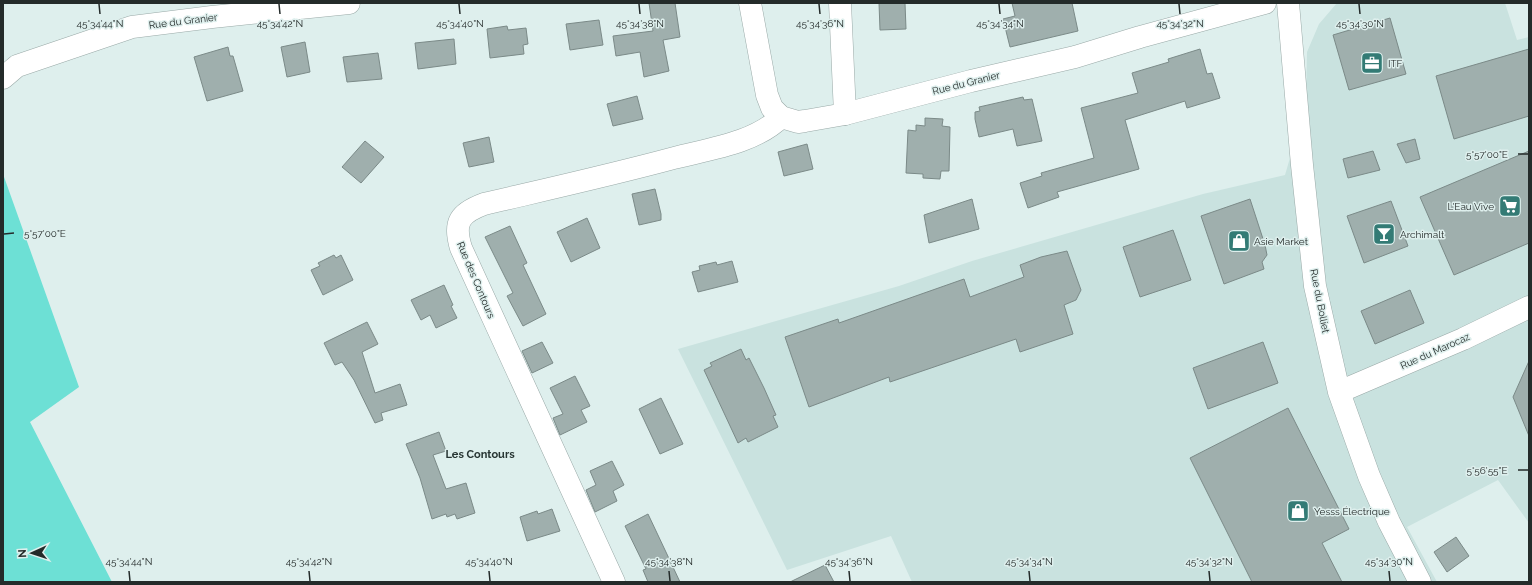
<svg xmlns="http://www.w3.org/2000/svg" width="1532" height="585" viewBox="0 0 1532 585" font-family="Raleway,sans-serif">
<rect width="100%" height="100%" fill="#deefed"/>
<!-- built -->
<path fill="#c9e2df" d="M1337,3H1505L1517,40L1529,37V523L1498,480L1407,527L1437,582H912L891,536L787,570L678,349L899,286L972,261L1203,194L1285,175L1306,103L1307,52L1319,24Z"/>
<!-- green -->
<path fill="#6de0d5" d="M3,174L79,387L30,422L112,582H3Z"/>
<!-- building -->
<path fill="#9fafad" stroke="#7b8a88" d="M649,3H675L680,37L663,40L669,71L644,77L640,52L616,56L613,36L653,31Z
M879,3H905L906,29L880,30Z
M1012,3H1072L1078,31L1010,47L1003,19L1015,16Z
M1390,18L1406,74L1349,90L1333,35Z
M599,20L603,45L570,50L566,24Z
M507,26L508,30L526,28L528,44L523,45L524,54L490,58L487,29Z
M454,39L456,64L418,69L415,43Z
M305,42L310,72L287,77L281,47Z
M228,47L230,56H233L243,91L207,101L194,57Z
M1200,49L1207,74L1212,73L1220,98L1187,108L1185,101L1125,120L1139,169L1057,192L1059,197L1028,208L1020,183L1042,176L1041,173L1094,158L1081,108L1138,93L1132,73L1169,62L1168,59Z
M1529,49V116L1454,139L1436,76Z
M378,53L382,79L347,82L343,57Z
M637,96L643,119L613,126L607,104Z
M1023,97L1024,100L1032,99L1042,141L1017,146L1013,129L979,137L975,119V112L980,111L979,107Z
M925,118L943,119L942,126L950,127L949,171H941L940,179L923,178V174L906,173L908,130L916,131V125L925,126Z
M489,137L494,162L469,167L463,143Z
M1415,139L1420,159L1406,163L1397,144Z
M365,141L384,157L361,183L342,167Z
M807,144L813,169L784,176L778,152Z
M1373,151L1380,170L1348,178L1343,159Z
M1529,151V243L1454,275L1420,197Z
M655,189L661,214V220L639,225L632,194Z
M972,199L979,229L929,243L924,215Z
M1250,199L1265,245L1267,255L1262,262L1264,269L1224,284L1201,216Z
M1391,201L1408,246L1364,263L1347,216Z
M587,218L600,248L571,262L557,232Z
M510,226L527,263L523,265L546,314L523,326L507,296L513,293L485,237Z
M1173,230L1191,280L1140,297L1123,247Z
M1067,251L1081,290L1076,300L1064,305L1073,334L1020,352L1016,339L890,382L889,377L809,407L785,337L838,319L839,323L964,279L970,297L1024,277L1020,265L1041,257Z
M334,255L336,258L341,255L353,280L323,295L311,270L320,266L318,263Z
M732,261L738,282L698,292L692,272L700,270L699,266L716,262L717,265Z
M444,285L453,305L451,306L457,318L436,328L430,315L421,320L411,300Z
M1410,290L1424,323L1375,344L1361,311Z
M367,322L378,344L362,352L375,393L400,384L407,405L381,413L383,420L375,423L354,380L342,362L335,365L324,343Z
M542,342L553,363L532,373L522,351Z
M1263,342L1278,383L1208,409L1193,368Z
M741,349L746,360L749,358L764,388L776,415L773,416L778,427L748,442L746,438L738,443L704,370L712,366L710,363Z
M1529,361V436L1513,397Z
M575,376L590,406L581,410L587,422L560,435L553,418L563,414L550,388Z
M661,398L683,444L660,454L639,409Z
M1288,408L1349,529L1322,543L1342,582H1252L1190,458Z
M439,432L446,451L433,455L446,489L466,483L475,513L457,519L455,514L447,517L446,514L432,519L420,478L406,444Z
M612,461L624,485L613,491L617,501L595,512L586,490L596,485L590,471Z
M552,509L560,531L527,541L520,517L537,511L538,514Z
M648,514L665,550L680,582H648L643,570L646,569L625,526Z
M1456,537L1469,556L1447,572L1434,552Z
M825,565L834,582H790Z"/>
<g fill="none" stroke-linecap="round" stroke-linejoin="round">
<!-- street casing -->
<g stroke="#99a9a7" stroke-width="23">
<path id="street" d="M840,3L845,114
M1288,3L1302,165L1315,286L1339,392L1369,476L1389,522L1420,582
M1339,392L1463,339L1529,307
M614,582L461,248C453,222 460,213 484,204C548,189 611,175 674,158C709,149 755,143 781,117"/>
</g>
<!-- secondary casing -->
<g stroke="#99a9a7" stroke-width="23">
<path id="secondary" d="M750,3L767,95L772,108L781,117L798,122L805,121L845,114L971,81L1075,57L1140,37L1265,3
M3,78L17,66L132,27L212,17L349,3"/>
</g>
<!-- street -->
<use href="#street" stroke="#fff" stroke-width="22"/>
<!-- secondary -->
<use href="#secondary" stroke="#fff" stroke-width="22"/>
</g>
<!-- ticks -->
<path fill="none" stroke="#242b2a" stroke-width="1.5" d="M99,4L100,14M279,4L280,14M459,4L460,14M639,4L640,14M819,4L820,14M999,4L1000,14M1179,4L1180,14M1359,4L1360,14M1518,154H1528M4,234L14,233M1518,470H1528M129,571L130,581M309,571L310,581M489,571L490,581M669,571L670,581M849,571L850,581M1029,571L1030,581M1209,571L1210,581M1389,571L1390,581"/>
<!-- icons -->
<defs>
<g id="office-square" transform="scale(1.15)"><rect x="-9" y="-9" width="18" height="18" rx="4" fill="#337b75" stroke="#deefed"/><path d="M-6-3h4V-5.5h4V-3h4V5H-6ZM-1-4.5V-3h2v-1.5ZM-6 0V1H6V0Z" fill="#fff"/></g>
<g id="supermarket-square" transform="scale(1.15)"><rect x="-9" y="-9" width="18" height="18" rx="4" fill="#337b75" stroke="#deefed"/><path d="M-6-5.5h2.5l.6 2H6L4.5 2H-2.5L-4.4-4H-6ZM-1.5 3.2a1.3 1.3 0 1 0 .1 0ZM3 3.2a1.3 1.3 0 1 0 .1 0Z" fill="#fff"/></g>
<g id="bar-square" transform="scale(1.15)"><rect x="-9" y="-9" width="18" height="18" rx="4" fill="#337b75" stroke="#deefed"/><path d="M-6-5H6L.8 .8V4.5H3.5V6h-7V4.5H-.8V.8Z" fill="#fff"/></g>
<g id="shop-square" transform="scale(1.15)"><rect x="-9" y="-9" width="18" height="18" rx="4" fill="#337b75" stroke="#deefed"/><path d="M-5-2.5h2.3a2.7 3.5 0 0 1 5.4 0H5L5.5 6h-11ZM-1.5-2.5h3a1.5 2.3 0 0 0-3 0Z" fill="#fff"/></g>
</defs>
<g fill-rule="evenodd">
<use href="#office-square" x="1372" y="63"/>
<use href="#supermarket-square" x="1510" y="206"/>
<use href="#bar-square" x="1384" y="234"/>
<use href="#shop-square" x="1239" y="241"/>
<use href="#shop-square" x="1298" y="511"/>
</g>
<g text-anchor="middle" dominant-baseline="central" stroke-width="3" stroke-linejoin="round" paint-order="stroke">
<!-- street labels -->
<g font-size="10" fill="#242b2a" stroke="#deefed">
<text transform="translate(183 21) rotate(-7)">Rue du Granier</text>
<text transform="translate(966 83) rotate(-14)">Rue du Granier</text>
<text transform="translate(476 280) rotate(67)">Rue des Contours</text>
<text transform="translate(1320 301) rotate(79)">Rue du Bolliet</text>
<text transform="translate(1435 351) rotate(-24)">Rue du Marocaz</text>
</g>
<!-- poi labels -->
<g font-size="10" fill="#242b2a" stroke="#deefed" text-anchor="start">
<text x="1388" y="63">ITF</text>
<text x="1494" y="206" text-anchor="end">L'Eau Vive</text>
<text x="1400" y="234">Archimalt</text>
<text x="1254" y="241">Asie Market</text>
<text x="1314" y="511">Yesss Électrique</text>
</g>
<!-- neighbourhood labels -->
<g font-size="11" font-weight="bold" fill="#273533" stroke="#deefed">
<text x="480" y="454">Les Contours</text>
</g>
</g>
<g font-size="10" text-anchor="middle" fill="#242b2a" stroke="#deefed" stroke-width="3" stroke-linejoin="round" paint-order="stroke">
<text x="100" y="27">45°34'44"N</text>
<text x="280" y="27">45°34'42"N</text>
<text x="460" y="27">45°34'40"N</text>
<text x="640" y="27">45°34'38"N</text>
<text x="820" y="27">45°34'36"N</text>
<text x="1000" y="27">45°34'34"N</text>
<text x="1180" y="27">45°34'32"N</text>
<text x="1360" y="27">45°34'30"N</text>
<text x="1487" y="158">5°57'00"E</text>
<text x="45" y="237">5°57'00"E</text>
<text x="1487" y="474">5°56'55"E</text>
<text x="129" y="565">45°34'44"N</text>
<text x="309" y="565">45°34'42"N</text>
<text x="489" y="565">45°34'40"N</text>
<text x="669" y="565">45°34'38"N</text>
<text x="849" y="565">45°34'36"N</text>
<text x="1029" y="565">45°34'34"N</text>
<text x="1209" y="565">45°34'32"N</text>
<text x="1389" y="565">45°34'30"N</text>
</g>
<!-- border -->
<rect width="1532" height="585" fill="none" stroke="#242b2a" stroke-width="8"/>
<!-- north arrow -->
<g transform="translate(32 553) rotate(267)" stroke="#deefed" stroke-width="3" paint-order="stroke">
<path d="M0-3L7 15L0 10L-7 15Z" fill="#242b2a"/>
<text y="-6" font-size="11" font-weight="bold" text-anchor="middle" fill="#242b2a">N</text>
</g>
</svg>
